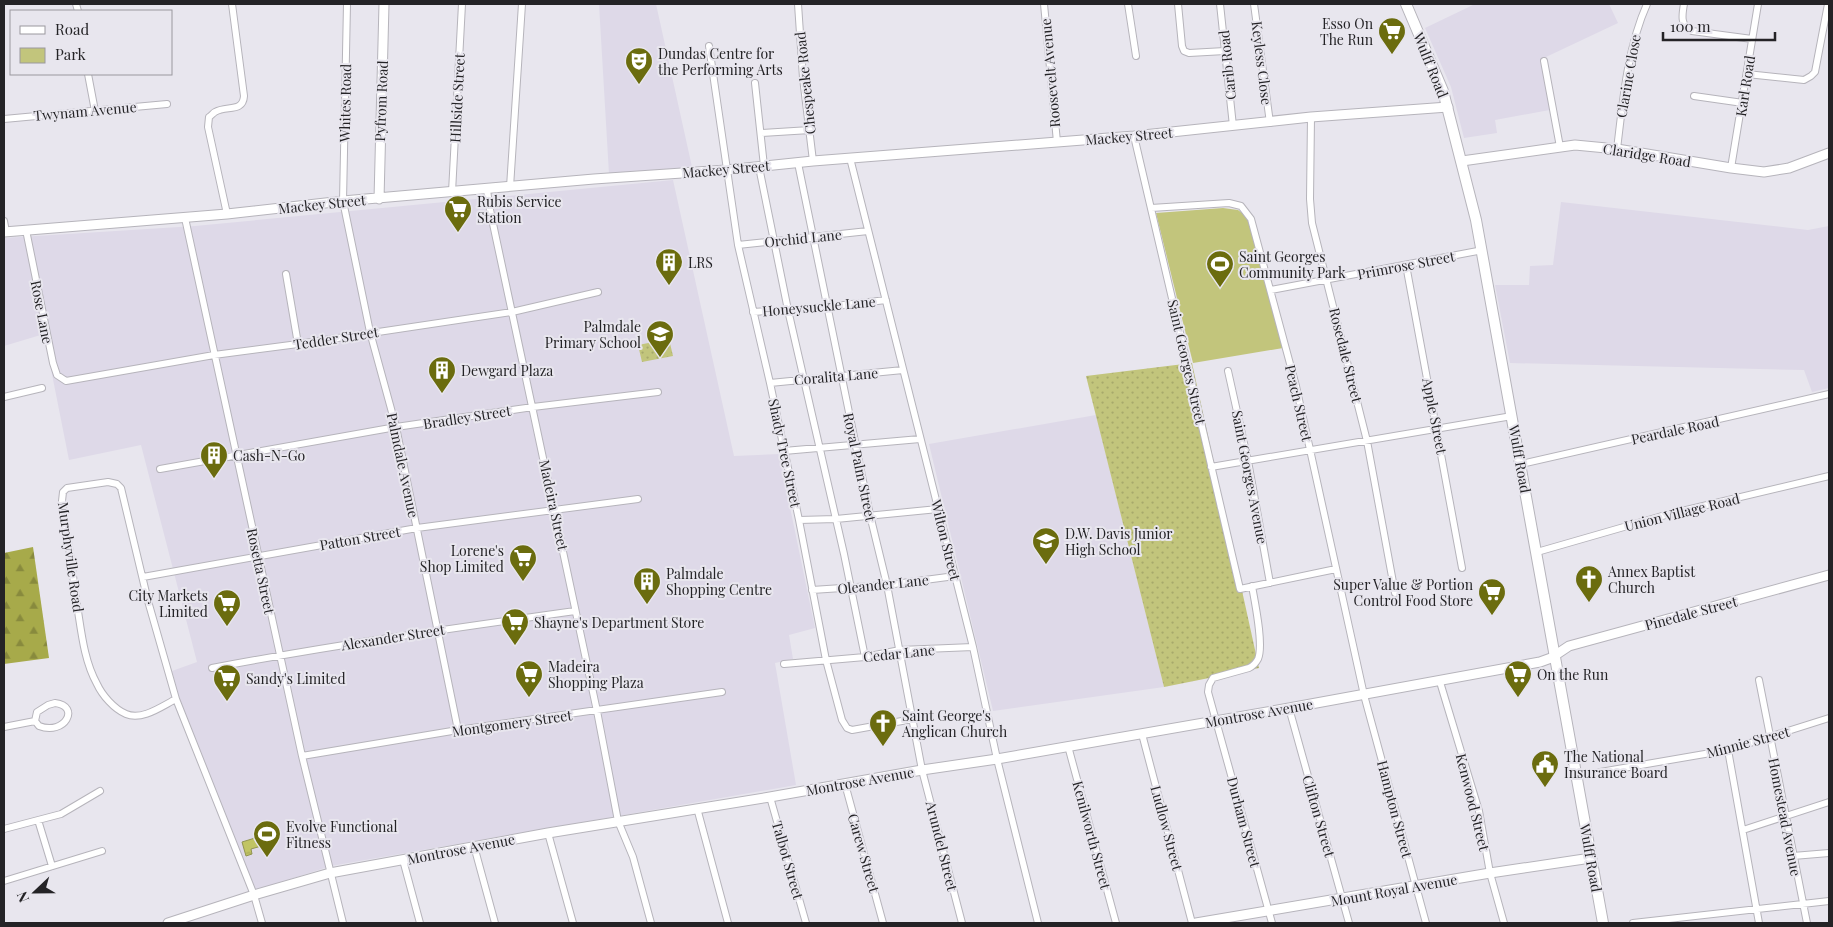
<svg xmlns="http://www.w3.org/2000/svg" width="1833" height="927" viewBox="0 0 1833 927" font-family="'Playfair Display',serif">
<defs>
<pattern id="green-dots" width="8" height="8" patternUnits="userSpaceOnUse" patternTransform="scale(1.25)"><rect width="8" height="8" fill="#c2c57c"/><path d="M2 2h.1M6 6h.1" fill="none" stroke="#a7a96b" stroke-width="1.8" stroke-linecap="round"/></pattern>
<pattern id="forest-firs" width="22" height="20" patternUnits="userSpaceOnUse" patternTransform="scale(1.25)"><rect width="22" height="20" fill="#a7aa4a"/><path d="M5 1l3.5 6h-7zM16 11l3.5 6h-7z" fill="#888a3d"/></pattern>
<pattern id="water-ripples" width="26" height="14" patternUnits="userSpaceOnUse" patternTransform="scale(1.25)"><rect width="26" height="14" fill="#c1c464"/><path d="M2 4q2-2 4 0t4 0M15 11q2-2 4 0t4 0" fill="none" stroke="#a6a857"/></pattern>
</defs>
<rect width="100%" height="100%" fill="#e8e6ee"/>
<!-- built -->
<path fill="#ded9e8" d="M599,4H656L692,167L609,174Z
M1475,4H1609L1618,23L1546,57L1555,109L1495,120L1497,133L1464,138L1451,87L1425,28Z
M673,180L734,456L779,454L815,628L789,635L793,659L775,663L796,785L331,866L256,890L181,705L172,671L197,662L141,445L69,460L44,334L4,346V238L195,226Z
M1561,202L1808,230L1829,226V388L1812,392L1804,370L1510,363L1495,285H1529L1530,266L1553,265Z
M1096,415L1164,687L993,711L929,444Z"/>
<!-- green -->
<path fill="url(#green-dots)" d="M669,339L673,356L642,362L638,345Z
M1192,363L1259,668L1164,687L1086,376Z"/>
<!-- forest -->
<path fill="url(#forest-firs)" d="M33,547L49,658L4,664V553Z"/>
<!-- pitch -->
<path fill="#c2c57c" d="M1223,208L1238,210L1247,217L1283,348L1193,363L1156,213Z"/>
<!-- water -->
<path fill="url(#water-ripples)" stroke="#929451" d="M268,834L272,843L251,849L252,854L246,856L242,842Z"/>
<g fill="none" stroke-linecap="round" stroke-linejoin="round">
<!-- street casing -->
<g stroke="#b6b4bb" stroke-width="8">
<path id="street" d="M76,4L78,11
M347,4L343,201L370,332L396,427L458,730
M798,4L803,78L813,161
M1044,4L1057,142
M1128,4L1136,56
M1178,4L1182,46L1184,51L1189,53L1225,51
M1220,4L1233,126
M1254,4L1270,123
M1684,4C1682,15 1680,26 1692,31L1752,39
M709,46L738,245L770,383L799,520L826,660L842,720L847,728L852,730L913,719
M1544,61L1560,147
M88,74L95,111
M1747,74L1804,80L1811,76L1815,72L1828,4
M755,83L764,166
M1694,96L1743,103
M1311,117L1310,199L1312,223L1367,441L1395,593
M4,119L167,104
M761,133L810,130
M1134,136L1240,589L1336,569
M1617,149C1623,101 1627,49 1647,4
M850,158L973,647L997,759L1038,923
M798,163L870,515L887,585L922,770L962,923
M759,167L788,310L844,554L865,657
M1731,168L1758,4
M510,187L522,4
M487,189L489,205L597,711L618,821L633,857L651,923
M452,192L462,4
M1151,208L1229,203L1241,206L1251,219L1296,386L1364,695L1426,923
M227,214L208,127L209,117C211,116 213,113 215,112C226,105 243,113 244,96L232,4
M185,218L302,756L343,923
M4,221L6,232
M26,230L53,363L57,375L66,381L214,355L298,344L512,312L598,292
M738,245L868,231
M1406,265L1462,568
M286,274L298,344
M1271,290L1483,250
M753,312L827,307L886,300
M1228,371L1248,461L1270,583
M770,383L903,370
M4,397L42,388
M784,451L920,439
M1521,464L1829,394
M1211,467L1512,416
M160,469L396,427L533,407L658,392
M799,520L836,519L938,509
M1537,552L1669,514L1829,476
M143,577L417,528L638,499
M1252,586C1255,603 1264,645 1258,659C1256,663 1253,666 1249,668L1213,678L1209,685L1208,692L1272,923
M812,590L887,585L955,576
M784,664L865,657L900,650L973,647
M212,668C333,645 454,628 575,611
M1759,680L1807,923
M1440,682L1479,811L1490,873L1504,923
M176,699L148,601L121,488L117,484L108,482L67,488L63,492L62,501C67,533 72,566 76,599C81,627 83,659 97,684C102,695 114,709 126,714C142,721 162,706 176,699L254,895L262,923
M55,703C81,706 65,736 39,726L35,721L37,712L48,705Z
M1289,708L1349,923
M4,727L35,721
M1142,734L1192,923
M1068,746L1116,923
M1728,750L1759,923
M302,756L458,730L722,692
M1577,776L1728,750L1829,718
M845,784L883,923
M770,797L806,923
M697,808L728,923
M38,820L52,866
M4,829L61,814L100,791
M1743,830L1829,802
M548,833L573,923
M474,846L495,923
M1793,856L1829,853
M403,860L420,923
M4,881L102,851
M1633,923L1829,901"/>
</g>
<!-- secondary casing -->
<g stroke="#b6b4bb" stroke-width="11">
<path id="secondary" d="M1462,161L1575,145L1617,149L1731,168L1764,172L1789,168L1829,153
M379,199L384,4
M4,232L227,214L343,201L594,179L726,170L813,161L1134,136L1311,117L1448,107
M168,923L254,895L330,873L548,833L770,797L922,770L997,759L1289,708L1540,662L1551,658L1569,646L1829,575
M1196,923L1490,873L1591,858"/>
</g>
<!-- primary casing -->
<g stroke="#b6b4bb" stroke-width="12">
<path id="primary" d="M1406,4L1443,91L1476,220L1603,923"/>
</g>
<!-- street -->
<use href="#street" stroke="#fff" stroke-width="6"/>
<!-- secondary -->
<use href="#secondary" stroke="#fff" stroke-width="9"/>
<!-- primary -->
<use href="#primary" stroke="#fff" stroke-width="10"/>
</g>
<!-- icons -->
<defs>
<g id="supermarket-pin" transform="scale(1.4375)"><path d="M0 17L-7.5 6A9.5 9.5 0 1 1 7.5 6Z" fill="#6b6c0e" stroke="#e8e6ee"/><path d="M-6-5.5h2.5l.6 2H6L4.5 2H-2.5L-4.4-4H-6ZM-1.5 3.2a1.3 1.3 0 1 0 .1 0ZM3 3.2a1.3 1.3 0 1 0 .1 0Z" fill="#fff"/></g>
<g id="theatre-pin" transform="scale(1.4375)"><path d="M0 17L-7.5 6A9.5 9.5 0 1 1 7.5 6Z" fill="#6b6c0e" stroke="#e8e6ee"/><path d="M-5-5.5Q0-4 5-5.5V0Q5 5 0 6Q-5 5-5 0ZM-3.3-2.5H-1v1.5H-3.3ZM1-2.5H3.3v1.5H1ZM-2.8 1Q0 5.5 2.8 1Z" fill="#fff"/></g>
<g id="building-pin" transform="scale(1.4375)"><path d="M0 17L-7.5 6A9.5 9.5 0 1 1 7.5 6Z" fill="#6b6c0e" stroke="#e8e6ee"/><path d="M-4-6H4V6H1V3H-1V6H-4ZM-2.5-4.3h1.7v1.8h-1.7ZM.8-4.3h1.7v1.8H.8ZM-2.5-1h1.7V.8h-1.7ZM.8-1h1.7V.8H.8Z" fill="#fff"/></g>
<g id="stadium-pin" transform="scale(1.4375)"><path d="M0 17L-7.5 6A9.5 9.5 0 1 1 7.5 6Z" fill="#6b6c0e" stroke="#e8e6ee"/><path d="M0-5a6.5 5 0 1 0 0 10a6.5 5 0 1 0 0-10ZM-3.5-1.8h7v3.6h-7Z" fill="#fff"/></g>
<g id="school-pin" transform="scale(1.4375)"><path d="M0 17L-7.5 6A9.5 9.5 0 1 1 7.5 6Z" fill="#6b6c0e" stroke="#e8e6ee"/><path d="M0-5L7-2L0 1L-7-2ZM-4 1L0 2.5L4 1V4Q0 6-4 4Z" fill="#fff"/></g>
<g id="church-pin" transform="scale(1.4375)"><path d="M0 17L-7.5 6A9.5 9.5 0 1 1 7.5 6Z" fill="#6b6c0e" stroke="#e8e6ee"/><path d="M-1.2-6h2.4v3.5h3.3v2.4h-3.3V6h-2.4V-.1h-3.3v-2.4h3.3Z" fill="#fff"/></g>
<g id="civic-pin" transform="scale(1.4375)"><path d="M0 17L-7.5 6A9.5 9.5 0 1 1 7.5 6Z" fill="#6b6c0e" stroke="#e8e6ee"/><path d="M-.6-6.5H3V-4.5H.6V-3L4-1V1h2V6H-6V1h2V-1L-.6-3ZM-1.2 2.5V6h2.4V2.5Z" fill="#fff"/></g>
</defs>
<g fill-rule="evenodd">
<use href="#supermarket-pin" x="1392" y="31"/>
<use href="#theatre-pin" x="639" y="61"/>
<use href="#supermarket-pin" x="458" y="209"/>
<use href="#building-pin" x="669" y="262"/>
<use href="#stadium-pin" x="1220" y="264"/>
<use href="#school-pin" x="660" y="334"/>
<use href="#building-pin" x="442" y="370"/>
<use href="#building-pin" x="214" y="455"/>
<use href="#school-pin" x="1046" y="541"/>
<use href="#supermarket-pin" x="523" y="558"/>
<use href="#church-pin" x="1589" y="579"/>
<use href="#building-pin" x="647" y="581"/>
<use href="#supermarket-pin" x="1492" y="592"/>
<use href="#supermarket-pin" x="227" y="603"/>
<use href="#supermarket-pin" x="515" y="622"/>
<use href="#supermarket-pin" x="529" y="674"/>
<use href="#supermarket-pin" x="1518" y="674"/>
<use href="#supermarket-pin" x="227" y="678"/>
<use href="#church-pin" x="883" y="723"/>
<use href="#civic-pin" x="1545" y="764"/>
<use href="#stadium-pin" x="267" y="834"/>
</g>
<g text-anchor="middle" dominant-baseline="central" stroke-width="4" stroke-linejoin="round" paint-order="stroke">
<!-- poi labels -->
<g font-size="14" fill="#242326" stroke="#e8e6ee" text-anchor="start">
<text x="1373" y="23" text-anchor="end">Esso On<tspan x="1373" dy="16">The Run</tspan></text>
<text x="658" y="53">Dundas Centre for<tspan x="658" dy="16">the Performing Arts</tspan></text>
<text x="477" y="201">Rubis Service<tspan x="477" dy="16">Station</tspan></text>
<text x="1239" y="256">Saint Georges<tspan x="1239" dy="16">Community Park</tspan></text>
<text x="688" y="262">LRS</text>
<text x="641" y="326" text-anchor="end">Palmdale<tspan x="641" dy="16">Primary School</tspan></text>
<text x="461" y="370">Dewgard Plaza</text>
<text x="233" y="455">Cash-N-Go</text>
<text x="1065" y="533">D.W. Davis Junior<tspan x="1065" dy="16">High School</tspan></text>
<text x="504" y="550" text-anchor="end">Lorene's<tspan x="504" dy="16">Shop Limited</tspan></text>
<text x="1608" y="571">Annex Baptist<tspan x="1608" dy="16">Church</tspan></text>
<text x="666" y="573">Palmdale<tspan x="666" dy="16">Shopping Centre</tspan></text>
<text x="1473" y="584" text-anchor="end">Super Value &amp; Portion<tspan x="1473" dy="16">Control Food Store</tspan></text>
<text x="208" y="595" text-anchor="end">City Markets<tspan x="208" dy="16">Limited</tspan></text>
<text x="534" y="622">Shayne's Department Store</text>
<text x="548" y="666">Madeira<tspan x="548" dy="16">Shopping Plaza</tspan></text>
<text x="1537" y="674">On the Run</text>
<text x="246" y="678">Sandy's Limited</text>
<text x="902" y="715">Saint George's<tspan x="902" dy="16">Anglican Church</tspan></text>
<text x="1564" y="756">The National<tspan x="1564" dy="16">Insurance Board</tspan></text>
<text x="286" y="826">Evolve Functional<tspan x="286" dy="16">Fitness</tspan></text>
</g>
<!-- street labels -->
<g font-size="14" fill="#242326" stroke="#e8e6ee">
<text transform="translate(1262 63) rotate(83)">Keyless Close</text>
<text transform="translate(1227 65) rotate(-96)">Carib Road</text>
<text transform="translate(1431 65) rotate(68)">Wulff Road</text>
<text transform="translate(1050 73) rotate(-95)">Roosevelt Avenue</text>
<text transform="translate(1628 76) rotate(-80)">Clarine Close</text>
<text transform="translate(805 83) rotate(-96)">Chespeake Road</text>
<text transform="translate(1745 86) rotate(-81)">Karl Road</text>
<text transform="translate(457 98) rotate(-87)">Hillside Street</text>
<text transform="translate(381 101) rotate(-88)">Pyfrom Road</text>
<text transform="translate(345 103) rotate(-89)">Whites Road</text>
<text transform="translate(85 111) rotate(-5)">Twynam Avenue</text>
<text transform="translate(1129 136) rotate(-5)">Mackey Street</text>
<text transform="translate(1647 155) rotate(9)">Claridge Road</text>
<text transform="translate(726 169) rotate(-5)">Mackey Street</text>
<text transform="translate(322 204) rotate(-6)">Mackey Street</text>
<text transform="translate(803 238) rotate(-6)">Orchid Lane</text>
<text transform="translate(1406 265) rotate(-11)">Primrose Street</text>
<text transform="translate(819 306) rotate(-5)">Honeysuckle Lane</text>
<text transform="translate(42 312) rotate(79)">Rose Lane</text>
<text transform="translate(336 338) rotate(-9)">Tedder Street</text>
<text transform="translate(1346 355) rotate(76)">Rosedale Street</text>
<text transform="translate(1187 362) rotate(77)">Saint Georges Street</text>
<text transform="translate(836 376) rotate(-5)">Coralita Lane</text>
<text transform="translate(1299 403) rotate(77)">Peach Street</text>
<text transform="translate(1435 416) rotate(79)">Apple Street</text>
<text transform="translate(467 417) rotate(-9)">Bradley Street</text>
<text transform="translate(1675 430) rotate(-12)">Peardale Road</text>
<text transform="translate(785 453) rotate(78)">Shady Tree Street</text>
<text transform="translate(1520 459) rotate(80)">Wulff Road</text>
<text transform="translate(403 465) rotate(78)">Palmdale Avenue</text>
<text transform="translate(860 467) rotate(78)">Royal Palm Street</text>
<text transform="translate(1250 477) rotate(79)">Saint Georges Avenue</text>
<text transform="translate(554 505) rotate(78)">Madeira Street</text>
<text transform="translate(1682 512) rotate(-14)">Union Village Road</text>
<text transform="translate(360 538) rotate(-10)">Patton Street</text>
<text transform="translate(946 540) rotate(76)">Wilton Street</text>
<text transform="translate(71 557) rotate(82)">Murphyville Road</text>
<text transform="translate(261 571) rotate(78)">Rosetta Street</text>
<text transform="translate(883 584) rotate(-6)">Oleander Lane</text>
<text transform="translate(1691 613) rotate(-15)">Pinedale Street</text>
<text transform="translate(393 637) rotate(-9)">Alexander Street</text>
<text transform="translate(899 653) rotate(-6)">Cedar Lane</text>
<text transform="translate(1259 713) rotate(-10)">Montrose Avenue</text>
<text transform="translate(512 723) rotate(-8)">Montgomery Street</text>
<text transform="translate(1748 742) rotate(-15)">Minnie Street</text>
<text transform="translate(860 781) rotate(-10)">Montrose Avenue</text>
<text transform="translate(1473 802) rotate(76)">Kenwood Street</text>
<text transform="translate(1395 809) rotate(75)">Hampton Street</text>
<text transform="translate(1319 816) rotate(74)">Clifton Street</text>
<text transform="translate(1785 817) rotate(79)">Homestead Avenue</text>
<text transform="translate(1244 822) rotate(75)">Durham Street</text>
<text transform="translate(1167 828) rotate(75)">Ludlow Street</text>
<text transform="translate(1092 835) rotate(75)">Kenilworth Street</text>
<text transform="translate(942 846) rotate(76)">Arundel Street</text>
<text transform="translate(461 849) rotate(-11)">Montrose Avenue</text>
<text transform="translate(864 853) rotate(74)">Carew Street</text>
<text transform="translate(1591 858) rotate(80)">Wulff Road</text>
<text transform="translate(788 860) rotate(74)">Talbot Street</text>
<text transform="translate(1394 890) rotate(-10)">Mount Royal Avenue</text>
</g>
</g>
<!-- border -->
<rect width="1833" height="927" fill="none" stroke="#242326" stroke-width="10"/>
<!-- legend -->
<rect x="10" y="10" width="162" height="65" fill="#e8e6ee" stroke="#9a989e"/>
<rect x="20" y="26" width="25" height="8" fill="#ffffff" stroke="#9a989e"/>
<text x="55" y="35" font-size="15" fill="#242326">Road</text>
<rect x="20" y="48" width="25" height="15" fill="#c2c57c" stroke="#9a989e"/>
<text x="55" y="60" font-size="15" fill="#242326">Park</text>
<!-- north arrow -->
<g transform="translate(35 892) rotate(248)" stroke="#e8e6ee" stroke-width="4" paint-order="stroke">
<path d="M0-4L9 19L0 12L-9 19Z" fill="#242326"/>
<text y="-8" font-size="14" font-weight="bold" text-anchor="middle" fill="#242326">N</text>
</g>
<!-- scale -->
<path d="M1663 32v8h112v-8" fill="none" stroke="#242326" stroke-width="2.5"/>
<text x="1670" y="32" font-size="15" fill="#242326" stroke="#e8e6ee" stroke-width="4" paint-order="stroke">100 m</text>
</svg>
